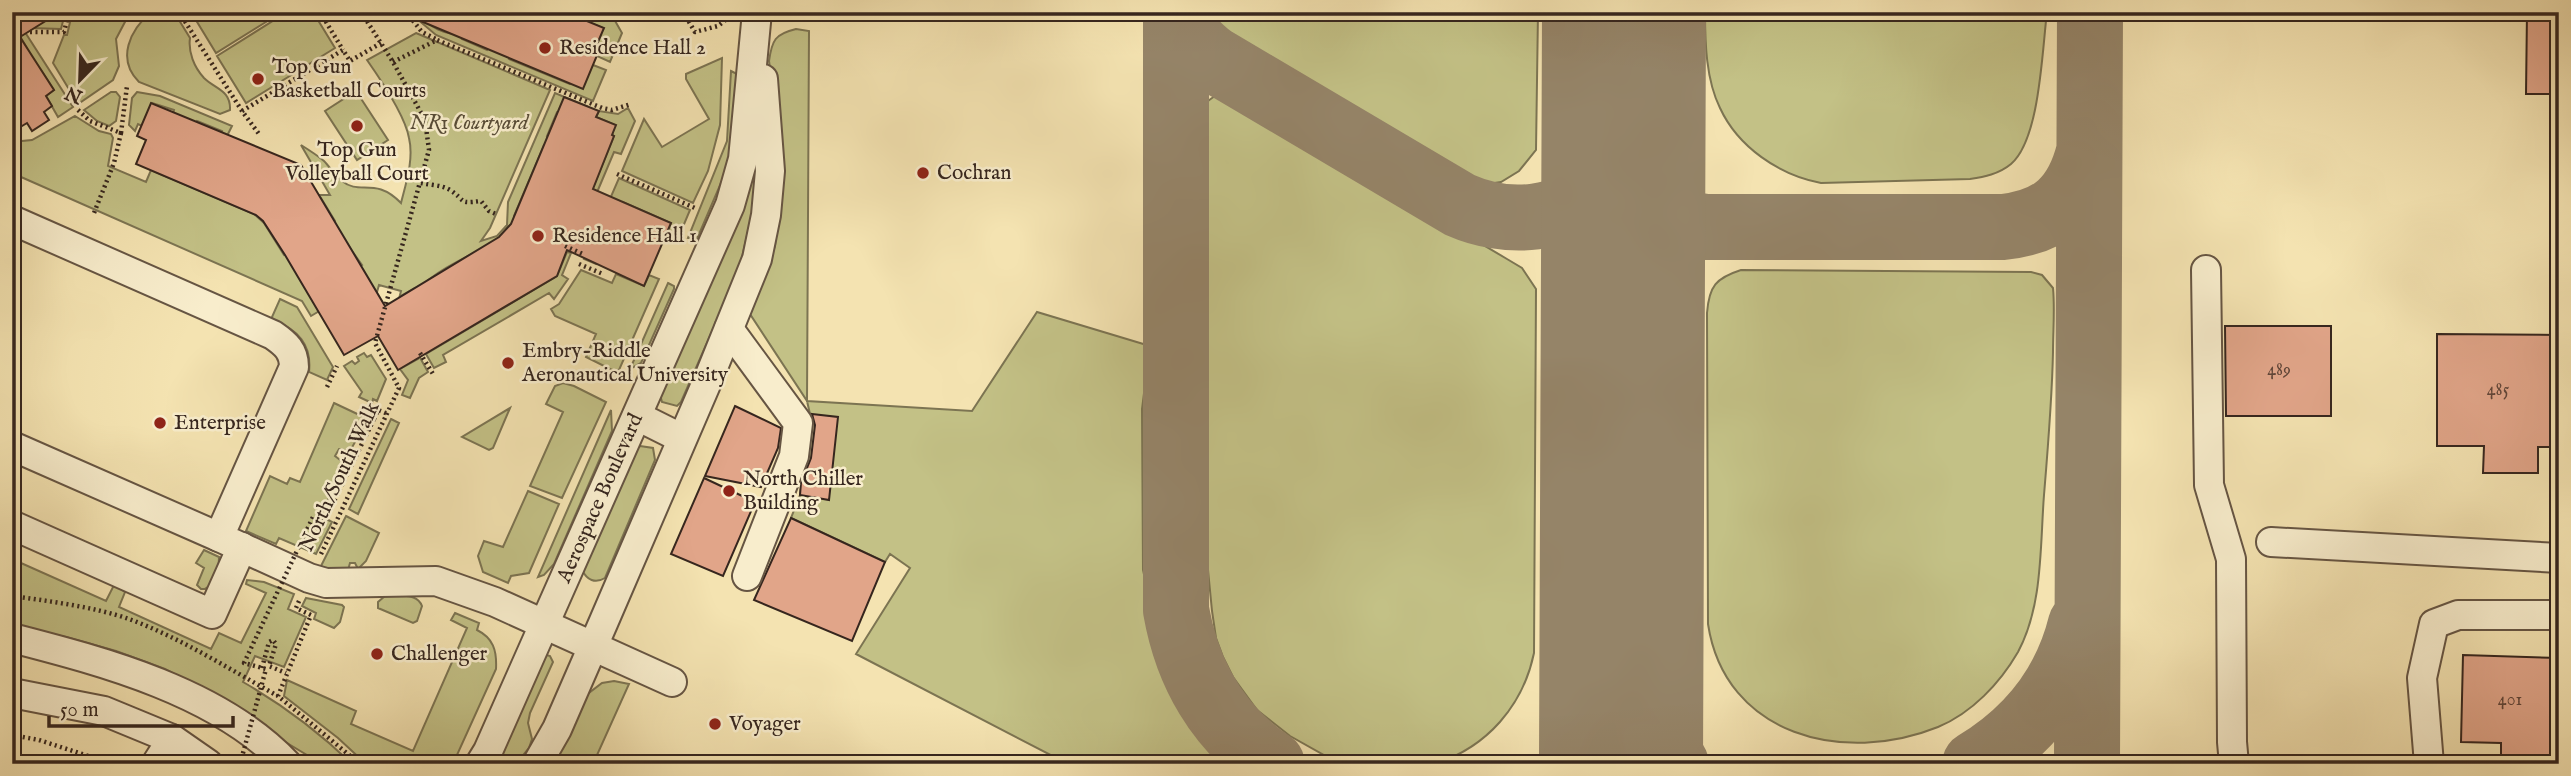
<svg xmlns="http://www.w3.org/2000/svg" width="2571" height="776" viewBox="0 0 2571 776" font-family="'IM FELL English',serif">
<rect width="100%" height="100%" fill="#f4e3b1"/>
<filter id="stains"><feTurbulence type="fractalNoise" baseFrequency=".00286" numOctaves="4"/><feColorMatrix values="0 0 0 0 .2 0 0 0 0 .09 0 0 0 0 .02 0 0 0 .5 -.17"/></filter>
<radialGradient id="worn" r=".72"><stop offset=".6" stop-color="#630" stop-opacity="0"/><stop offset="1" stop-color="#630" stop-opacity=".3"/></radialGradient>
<!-- green -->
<path fill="#c3c186" stroke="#7c7452" stroke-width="2" d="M60,12H79L82,17L89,12H136L126,20L116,39L119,66L113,80L78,104L53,63L64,35H67L71,18L64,17L61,29L31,28Z
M151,12H174L190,38C188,52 194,67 204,78C215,89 231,90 230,110L220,114L139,82C116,59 130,30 151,12Z
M191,12H282L216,53Z
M287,12H313L335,48L246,103L217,56Z
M419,12C429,29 445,34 464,35L462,39L487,50L489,46L511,54L509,59L570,84L593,65L606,70L593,101L436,35L417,19Z
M557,12H610L622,33L610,62L597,56L598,53L594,51L603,28L569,14Z
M1202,12H1538L1536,150L1519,171L1501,182L1481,185L1465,183L1224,38L1207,23Z
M1705,12H2047C2042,51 2040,139 2011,164C1999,174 1984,177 1970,179L1821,183C1779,175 1738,147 1720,108C1706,80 1705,42 1705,12Z
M14,15L73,107L58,117L46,96L54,90L41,70L31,75L27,48L15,28Z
M796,29L809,31L807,401L972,411L1037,312L1150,346L1142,409L1143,570L1169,688L1224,761L1228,764H1068L856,654L910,568L890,554L885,562L791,518L800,495L810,414L807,401L750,314L775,246L783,162L769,61C772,40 775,34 796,29Z
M416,33L550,90L490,228L481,241L497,236L507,225L508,202L555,93L586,106L557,112L547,136L551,138L544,145L514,216V226L510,225L501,235L503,238C474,254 440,267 417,290L415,288L401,296L393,323L401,291L379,285L370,317L359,267L362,265L332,223L335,221L321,198L319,200L316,195H330L301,145C309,150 317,155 324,161C330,167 335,176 342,181C360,196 375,176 401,203C406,183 414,159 409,138C405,115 381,80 367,60Z
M722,58L720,125L708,171L693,203L622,171L644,119L662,147L709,119L686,79V74Z
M731,71L739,75L730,162L697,239L688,238L727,141Z
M356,91L388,140L357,160L325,111Z
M111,92H116L120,97L116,121L109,126L97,121L84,110Z
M137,92L160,96L232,126L227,136L221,134L222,131L197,121L195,123L173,114L174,110L152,103L142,126L138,124L135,131L129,125L132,98Z
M1215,96L1235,98L1507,259L1522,268L1536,289L1534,653C1523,706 1487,747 1435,764H1353L1324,755L1290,736L1257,710L1233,677L1223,657L1216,638L1212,611L1198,467V121C1200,108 1204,103 1215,96Z
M628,108L635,121L621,154L614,152L579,235L590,195L614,136L612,135L615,125L596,117L599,111L618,114Z
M75,116L99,131L111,134L113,138L108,166L146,182L151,170L254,214L264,223L284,255L288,253C297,275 306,292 321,310L311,316L302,301L12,173V142L32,140Z
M752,175L755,178V201L739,270L681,402L677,406L662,402L659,391Z
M619,178L690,210L677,241L666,236L671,223L623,202L596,264L584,259Z
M567,252L571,253L562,275L568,279L554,299L549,293L443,355L446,362L434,368L426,354L557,276Z
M581,270L612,283L616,274L644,286L649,275L659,279L619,370H612L586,357L596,334L555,316L551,309L559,304Z
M1741,270L2031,272L2042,275L2053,288C2055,309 2053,331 2053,352C2052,400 2048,447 2044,495C2040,546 2043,606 2018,652C2000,683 1972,713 1938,727C1844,765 1725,736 1708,624L1707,313C1709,286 1716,278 1741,270Z
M668,283L674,286V289L641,363L630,369Z
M280,299L297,307L333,367L327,380L309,372C312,344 298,330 273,320L272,317Z
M364,353L367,357L371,355L386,379L377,401L373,399L372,403L359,397L362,392L344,366L352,361L355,364L359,361L357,357Z
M418,354L428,372L419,378L410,398L402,395L408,380L400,369L418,359Z
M563,383L574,386L606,402L562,498L530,486L563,412L546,404L555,386Z
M334,403L368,419L350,451L339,449L335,456L344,463L321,516L332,522L316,554L279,538L276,544L246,531L270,476L287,484L290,478L300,482Z
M510,408L493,448L489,450L462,437Z
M611,410L612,431L554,564L544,575L538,577Z
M391,419L399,423L358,514L349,509Z
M640,446L653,448L655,460L605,578C595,584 587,580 582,570L636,448Z
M528,491L559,504L529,573L511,576L508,583L483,572L478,556L484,541L503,547Z
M346,516L379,533L366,561L358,569L355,563H350L348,570L337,571L320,568Z
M204,550L219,557C219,569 216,583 205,589H201L197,585L204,568L196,563Z
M12,559L106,601L113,587L117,586L125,592L119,607L211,649L219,633L241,643L266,593L246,584L247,580L264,582L294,594L288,609L306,617L284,667L255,656L243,682C283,705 319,732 352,764H322L277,737L229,703L165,669L116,651L66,637L12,626Z
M398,595C408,596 418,596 422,606L417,621L413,623L378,608V602L385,596Z
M306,598L342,605L344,607L340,622L334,628L314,619L316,613L302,606Z
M455,613L479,623L477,630C493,638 497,650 496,669L457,755L450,764H366L338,738L284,696L287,680L356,711L351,724L413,751L467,628L451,620Z
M543,654L550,656L553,662L530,713L528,723L532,739L529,748L516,764H493Z
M614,681L629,684L593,764H554L585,696L602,683Z"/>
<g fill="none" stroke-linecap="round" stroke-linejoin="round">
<!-- taxiway -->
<path stroke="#958468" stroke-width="66" d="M1176,12V610C1187,673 1218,728 1272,764
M1178,12C1183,33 1196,46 1213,59L1460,205C1505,225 1569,224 1600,180C1612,164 1617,143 1623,125
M1623,125C1624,179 1650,220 1706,227H2003C2052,222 2077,199 2089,152
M1622,672C1627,711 1648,738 1676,764
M1975,764C2028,732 2066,685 2081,624
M2087,764L2090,12"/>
<!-- runway -->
<path stroke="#958468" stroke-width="164" d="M1621,764L1624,12"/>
</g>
<!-- building -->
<path fill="#e1a589" stroke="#36261e" stroke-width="2" d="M12,12H60L20,37L54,90L46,96L52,106L44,112L49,120L32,131L27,123L12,132Z
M399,12H565L604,28L594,51L598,53L583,89Z
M2527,12H2559V94H2526Z
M564,97L599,111L596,117L616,125L612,135L614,136L593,189L671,223L644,286L567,250L557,276L398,370L378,336L344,355L285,255L263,221L256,215L136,164L146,140L137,136L151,103L301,165L385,306L499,237L511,224Z
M2225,326H2331V416H2226Z
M2437,334L2559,335V447H2538V473H2483L2484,446H2437Z
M735,406L781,428L778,448L761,487L705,476Z
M812,414L838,417L829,500L800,495L801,483L811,458L815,425Z
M704,478L755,502L723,576L671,554Z
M791,518L885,562L852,641L754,600Z
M2463,655L2559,658V764H2501V743L2461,742Z"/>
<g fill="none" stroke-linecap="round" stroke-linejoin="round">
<!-- minor casing -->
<g stroke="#665543" stroke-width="32">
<g id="minor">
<path d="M12,220L273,335C286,344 294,351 294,367L219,537L309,578L326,583L436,581L495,602L672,682"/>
<path d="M2206,270L2209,485L2231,559L2232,742L2234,764"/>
<path d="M729,329L798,423L794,456L747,576"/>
<path d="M637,416L681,438"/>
<path d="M12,446L219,537"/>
<path d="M12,525L212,614L242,547"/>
<path d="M2271,542L2559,558"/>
<path d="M12,638C105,662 219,692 287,764"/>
<path d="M12,693L104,711L172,739L208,764"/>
<path d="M156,764L172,739"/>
<path id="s1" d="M480,764L488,751L730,205L743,159L757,12"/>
<path d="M537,764L557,729L604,621L710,375L757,259L766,215L770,171L763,79"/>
<path d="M2429,764L2422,678L2434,624L2458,615H2559"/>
</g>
</g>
<!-- path -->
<path stroke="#36261e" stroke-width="4.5" stroke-dasharray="2 3.5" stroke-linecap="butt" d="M179,12L242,111L259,134
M320,12L343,50
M406,12L422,32L436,39
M683,12L695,32L718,26L728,18
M30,32H64L67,20
M393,62L437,40L602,108L612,110L631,104
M78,110L90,121L121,133L114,163L94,213
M242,111L343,50L350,61L381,43
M121,133L127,86
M617,174L695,208
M421,183C430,185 442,185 450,190C467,201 457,204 481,201L489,211L496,214
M573,237L588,243
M565,246L583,254
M579,264L603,274
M420,353L433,374
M327,387L337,366
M374,419L378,410L388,414
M321,554L399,388L375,343L429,150L425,120L393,62L361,12
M12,596C48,601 95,607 129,619C181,638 229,669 278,696
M299,601L296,608L311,615L278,696L360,764
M262,668L269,642L273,640L276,644L269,666L286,673
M12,735L39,740L113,764"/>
<!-- minor -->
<use href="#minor" stroke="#f8edcc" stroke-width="28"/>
<!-- path-bridge -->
<path stroke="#36261e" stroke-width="4.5" stroke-dasharray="2 3.5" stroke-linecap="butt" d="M240,764L266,669L244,663L313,517L324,522L374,419"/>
</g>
<!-- markers -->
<g fill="#8f2418" stroke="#f8edcc" stroke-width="2.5">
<circle cx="545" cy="48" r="7"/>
<circle cx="258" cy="79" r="7"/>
<circle cx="357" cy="126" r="7"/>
<circle cx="923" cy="173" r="7"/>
<circle cx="538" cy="236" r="7"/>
<circle cx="508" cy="363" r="7"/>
<circle cx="160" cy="423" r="7"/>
<circle cx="729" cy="491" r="7"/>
<circle cx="377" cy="654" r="7"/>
<circle cx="715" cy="724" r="7"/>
</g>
<g text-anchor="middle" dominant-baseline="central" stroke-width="5" stroke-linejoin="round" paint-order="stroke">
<!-- number labels -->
<g font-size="18" fill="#614639">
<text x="2279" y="370">489</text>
<text x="2498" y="390">485</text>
<text x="2510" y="700">401</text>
</g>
<!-- poi labels -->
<g font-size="21" fill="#36261e" stroke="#f8edcc" text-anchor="start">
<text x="559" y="48">Residence Hall 2</text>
<text x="272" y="67">Top Gun<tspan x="272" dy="24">Basketball Courts</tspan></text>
<text x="357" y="150" text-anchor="middle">Top Gun<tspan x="357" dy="24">Volleyball Court</tspan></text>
<text x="937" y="173">Cochran</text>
<text x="552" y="236">Residence Hall 1</text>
<text x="522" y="351">Embry-Riddle<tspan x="522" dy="24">Aeronautical University</tspan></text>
<text x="174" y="423">Enterprise</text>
<text x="743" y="479">North Chiller<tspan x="743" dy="24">Building</tspan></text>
<text x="391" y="654">Challenger</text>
<text x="729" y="724">Voyager</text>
</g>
<!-- park labels -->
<g font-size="21" font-style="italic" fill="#594d38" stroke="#f8edcc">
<text x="469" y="123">NR1 Courtyard</text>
</g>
<!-- street labels -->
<g font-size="21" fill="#36261e" stroke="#f8edcc">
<text transform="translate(340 477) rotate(-65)">North/South Walk</text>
<text stroke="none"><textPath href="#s1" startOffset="292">Aerospace Boulevard</textPath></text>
</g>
</g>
<!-- margin -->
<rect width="2571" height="776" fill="none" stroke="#f4e3b1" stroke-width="42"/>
<rect x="14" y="14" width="2543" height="748" fill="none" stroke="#36261e" stroke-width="3.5"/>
<rect x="21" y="21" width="2529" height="734" fill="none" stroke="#36261e" stroke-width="2"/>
<!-- north arrow -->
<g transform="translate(80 80) rotate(203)" stroke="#f8edcc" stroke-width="5" paint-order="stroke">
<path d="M0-5L12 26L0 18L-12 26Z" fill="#36261e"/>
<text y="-10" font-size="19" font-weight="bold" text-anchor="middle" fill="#36261e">N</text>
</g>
<!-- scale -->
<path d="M49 716v10h184v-10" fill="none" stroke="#36261e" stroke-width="3.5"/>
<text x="60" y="716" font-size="21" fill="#36261e" stroke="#f8edcc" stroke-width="5" paint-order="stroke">50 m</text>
<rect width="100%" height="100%" filter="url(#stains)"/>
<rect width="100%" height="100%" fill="url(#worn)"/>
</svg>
